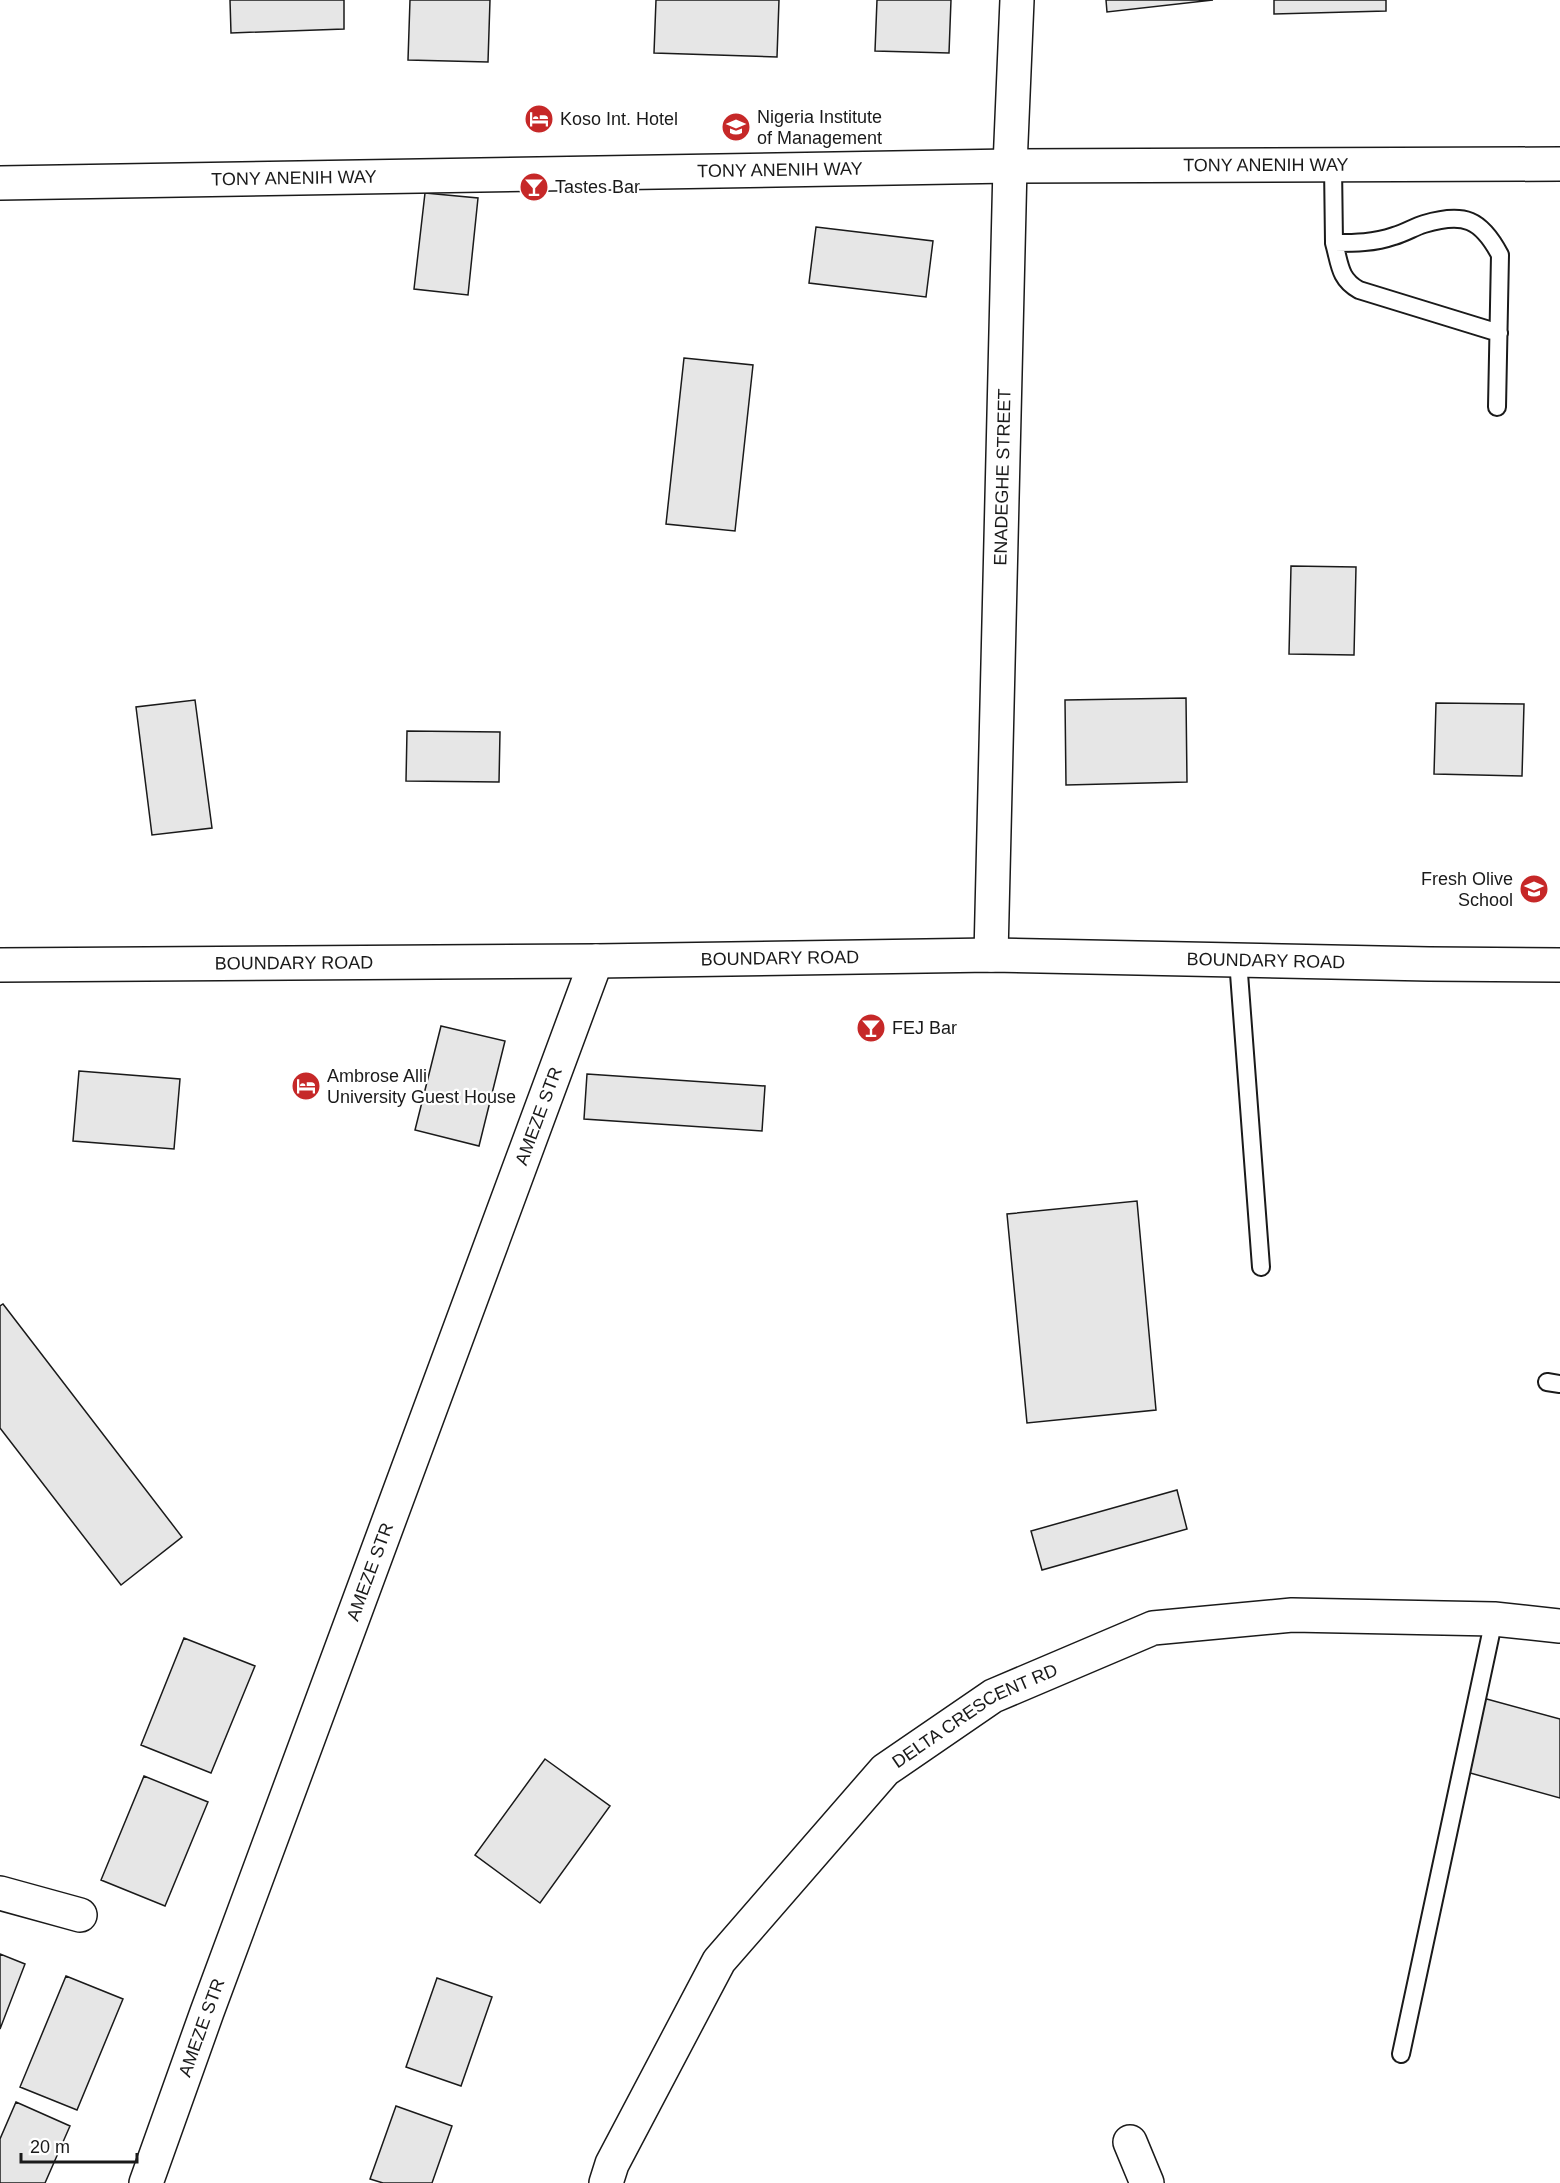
<svg xmlns="http://www.w3.org/2000/svg" width="1560" height="2183" viewBox="0 0 1560 2183" font-family="Arial,sans-serif">
<rect width="100%" height="100%" fill="#fff"/>
<!-- building -->
<path fill="#e6e6e6" stroke="#1a1a1a" stroke-width="1.5" d="M230,0H344V29L231,33Z
M410,0H490L488,62L408,60Z
M656,0H779L777,57L654,53Z
M877,0H951L949,53L875,51Z
M1106,0H1213L1107,12Z
M1274,0H1386V11L1274,14Z
M425,193L478,198L468,295L414,289Z
M816,227L933,241L926,297L809,283Z
M684,358L753,365L735,531L666,524Z
M1291,566L1356,567L1354,655L1289,654Z
M1186,698L1187,782L1066,785L1065,700Z
M195,700L212,828L152,835L136,707Z
M1436,703L1524,704L1522,776L1434,774Z
M407,731L500,732L499,782L406,781Z
M441,1026L505,1041L479,1146L415,1130Z
M79,1071L180,1079L174,1149L73,1141Z
M587,1074L765,1086L762,1131L584,1119Z
M1137,1201L1156,1410L1027,1423L1007,1214Z
M3,1304L182,1537L121,1585L0,1428V1306Z
M1177,1490L1187,1529L1042,1570L1031,1531Z
M184,1638L255,1666L211,1773L141,1745Z
M1483,1698L1560,1719V1798L1463,1771Z
M545,1759L610,1806L540,1903L475,1855Z
M144,1776L208,1802L165,1906L101,1880Z
M0,1954L25,1964L0,2029Z
M66,1976L123,1999L77,2110L20,2087Z
M437,1978L492,1997L461,2086L406,2067Z
M16,2102L70,2126L45,2183H0V2139Z
M396,2106L452,2126L432,2183H383L370,2179Z"/>
<g fill="none" stroke-linecap="round" stroke-linejoin="round">
<!-- service casing -->
<g stroke="#1a1a1a" stroke-width="20">
<path id="service" d="M1333,165L1334,243C1355,243 1374,243 1394,236C1405,233 1414,227 1424,224C1464,212 1481,219 1500,255L1497,407
M1334,243C1340,264 1339,279 1359,290L1499,333
M1238,960L1261,1267
M1547,1382L1560,1384
M1401,2054L1494,1619"/>
</g>
<!-- minor casing -->
<g stroke="#1a1a1a" stroke-width="36">
<g id="minor">
<path id="s1" d="M0,183L1010,166L1560,164"/>
<path id="s2" d="M991,955L1010,166L1017,0"/>
<path d="M0,1893L80,1915"/>
<path d="M1130,2142L1147,2183"/>
<path id="s3" d="M146,2183L207,2012L596,961"/>
<path id="s4" d="M606,2183L612,2164L719,1961L885,1770L993,1696L1153,1628L1292,1615L1494,1619L1560,1626"/>
</g>
</g>
<!-- tertiary casing -->
<g stroke="#1a1a1a" stroke-width="36">
<g id="tertiary">
<path id="s5" d="M0,965L596,961L991,955L1429,964L1560,965"/>
</g>
</g>
<!-- service -->
<use href="#service" stroke="#fff" stroke-width="16"/>
<!-- minor -->
<use href="#minor" stroke="#fff" stroke-width="33"/>
<!-- tertiary -->
<use href="#tertiary" stroke="#fff" stroke-width="33"/>
</g>
<!-- icons -->
<defs>
<g id="hotel-disc" transform="scale(1.5)"><circle r="9.5" fill="#c62828" stroke="#fff"/><path d="M-6-4.5h1.5V1H6V5H4.5V3h-9V5H-6ZM-4 0a1.8 1.8 0 1 1 3.6 0ZM.5 0V-2.5h3Q6-2.5 6 0Z" fill="#fff"/></g>
<g id="university-disc" transform="scale(1.5)"><circle r="9.5" fill="#c62828" stroke="#fff"/><path d="M0-5L7-2L0 1L-7-2ZM-4 1L0 2.5L4 1V4Q0 6-4 4Z" fill="#fff"/></g>
<g id="bar-disc" transform="scale(1.5)"><circle r="9.5" fill="#c62828" stroke="#fff"/><path d="M-6-5H6L.8 .8V4.5H3.5V6h-7V4.5H-.8V.8Z" fill="#fff"/></g>
<g id="school-disc" transform="scale(1.5)"><circle r="9.5" fill="#c62828" stroke="#fff"/><path d="M0-5L7-2L0 1L-7-2ZM-4 1L0 2.5L4 1V4Q0 6-4 4Z" fill="#fff"/></g>
</defs>
<g fill-rule="evenodd">
<use href="#hotel-disc" x="539" y="119"/>
<use href="#university-disc" x="736" y="127"/>
<use href="#bar-disc" x="534" y="187"/>
<use href="#school-disc" x="1534" y="889"/>
<use href="#bar-disc" x="871" y="1028"/>
<use href="#hotel-disc" x="306" y="1086"/>
</g>
<g text-anchor="middle" dominant-baseline="central" stroke-width="4.5" stroke-linejoin="round" paint-order="stroke">
<!-- poi labels -->
<g font-size="18" fill="#1a1a1a" stroke="#fff" text-anchor="start">
<text x="757" y="117">Nigeria Institute<tspan x="757" dy="21">of Management</tspan></text>
<text x="560" y="119">Koso Int. Hotel</text>
<text x="555" y="187">Tastes Bar</text>
<text x="1513" y="879" text-anchor="end">Fresh Olive<tspan x="1513" dy="21">School</tspan></text>
<text x="892" y="1028">FEJ Bar</text>
<text x="327" y="1076">Ambrose Alli<tspan x="327" dy="21">University Guest House</tspan></text>
</g>
<!-- street labels -->
<g font-size="18" fill="#1a1a1a" stroke="#fff">
<text stroke="none"><textPath href="#s1" startOffset="1266">TONY ANENIH WAY</textPath></text>
<text stroke="none"><textPath href="#s1" startOffset="780">TONY ANENIH WAY</textPath></text>
<text stroke="none"><textPath href="#s1" startOffset="294">TONY ANENIH WAY</textPath></text>
<text stroke="none"><textPath href="#s2" startOffset="478">ENADEGHE STREET</textPath></text>
<text stroke="none"><textPath href="#s5" startOffset="780">BOUNDARY ROAD</textPath></text>
<text stroke="none"><textPath href="#s5" startOffset="1266">BOUNDARY ROAD</textPath></text>
<text stroke="none"><textPath href="#s5" startOffset="294">BOUNDARY ROAD</textPath></text>
<text stroke="none"><textPath href="#s3" startOffset="1137">AMEZE STR</textPath></text>
<text stroke="none"><textPath href="#s3" startOffset="651">AMEZE STR</textPath></text>
<text stroke="none"><textPath href="#s4" startOffset="608">DELTA CRESCENT RD</textPath></text>
<text stroke="none"><textPath href="#s3" startOffset="165">AMEZE STR</textPath></text>
</g>
</g>
<!-- scale -->
<path d="M21 2153v9h116v-9" fill="none" stroke="#1a1a1a" stroke-width="3"/>
<text x="30" y="2153" font-size="18" fill="#1a1a1a" stroke="#ffffff" stroke-width="4.5" paint-order="stroke">20 m</text>
</svg>
